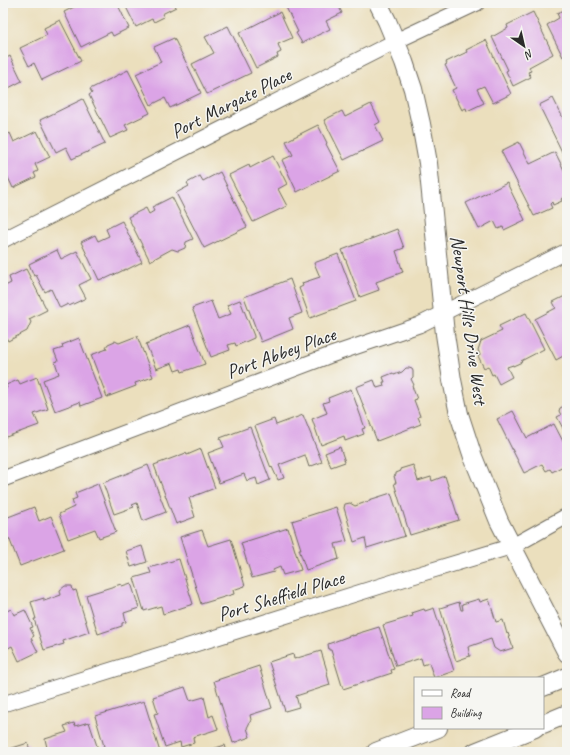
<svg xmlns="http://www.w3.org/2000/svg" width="570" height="755" viewBox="0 0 570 755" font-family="Caveat,sans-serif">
<rect width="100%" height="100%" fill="#f6f6f2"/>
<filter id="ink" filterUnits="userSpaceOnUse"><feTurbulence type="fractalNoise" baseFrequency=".025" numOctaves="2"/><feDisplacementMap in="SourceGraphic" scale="8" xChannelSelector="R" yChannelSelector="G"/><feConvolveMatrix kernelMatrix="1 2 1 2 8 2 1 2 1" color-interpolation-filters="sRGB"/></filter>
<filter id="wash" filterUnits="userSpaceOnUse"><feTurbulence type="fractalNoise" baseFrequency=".012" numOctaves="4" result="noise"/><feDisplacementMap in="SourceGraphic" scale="16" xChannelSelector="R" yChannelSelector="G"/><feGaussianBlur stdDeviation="0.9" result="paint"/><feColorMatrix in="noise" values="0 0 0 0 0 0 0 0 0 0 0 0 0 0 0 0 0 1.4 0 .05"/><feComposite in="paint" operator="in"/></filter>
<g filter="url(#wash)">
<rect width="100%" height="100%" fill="#ebdfbd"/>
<g id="blocks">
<!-- building -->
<path fill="#dba4e6" d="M82,3L83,4L86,3H117L129,28L113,36L111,32L81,47L64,12Z
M124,3H174L176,7L162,14L164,17L154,22L152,19L136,27Z
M284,3H337L342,13L326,21L330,29L302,43L296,33L298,32Z
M567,9V55L563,57L547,25L559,18L557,13Z
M280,12L292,38L278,44L281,52L277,54L278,57L256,68L239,33Z
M533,12L553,54L529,67L531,71L528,72L531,77L513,86L506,71L508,70L492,37L508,28L507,25Z
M60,20L81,61L42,80L34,63L29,66L20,48L47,35L44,28Z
M228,26L251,73L207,94L192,64L214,53L205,37Z
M174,38L201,93L170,108L165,98L151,105L136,74L161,62L154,47Z
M486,40L511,94L493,103L484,86L477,89L484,103L467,111L466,108L462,110L452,90L456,88L445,65L447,64L446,62L467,52L466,50Z
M10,56L22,81L3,91V60Z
M128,70L150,113L125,125L128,130L110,138L89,95L92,93L90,89Z
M553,98L567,126V162L539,105Z
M83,99L105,144L72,159L66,147L56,152L40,120Z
M371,104L380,122L375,125L383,141L344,160L324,120L342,111L345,117Z
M318,125L327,143L326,144L340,171L297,192L282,160L293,155L286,141Z
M37,131L50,157L35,164L38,171L34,173L36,177L13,188L3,167V134L7,135L10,133L14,142Z
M519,142L530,164L555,152L567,176V196L561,199L562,201L553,205L552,202L550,204L552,208L534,216L501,151Z
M273,156L287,184L278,189L287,206L253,222L229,175L249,165L250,168Z
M220,172L247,227L204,248L176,193L189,186L187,183L200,176L203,181Z
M507,183L525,220L504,230L503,227L498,229L494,221L479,229L466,203Z
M172,197L193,239L186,242L185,248L178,251L172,249L150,261L128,217L146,208L149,214L154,211L152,207Z
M122,221L142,262L126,270V269L105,279L104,278L99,280L81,242L95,235L98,241L109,236L106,229Z
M397,229L404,248L396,251L403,272L376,282L379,290L360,297L342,250Z
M57,250L61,259L77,251L91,279L79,285L86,298L69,306L68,304L60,308L51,289L45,292L36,275L34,276L29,264Z
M338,254L356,301L310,318L299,288L303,286L302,283L320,277L314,263Z
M26,269L47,310L29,319L31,322L27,331L8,341L3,332V287L11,283L9,277Z
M290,279L302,313L289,318L293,329L261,342L244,297Z
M567,295V354L556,360L535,319L556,308L553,302Z
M240,300L254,336V338L236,346L235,343L228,345L230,350L211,357L192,308L211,301L218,319L231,314L227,305Z
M526,313L544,349L521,361L522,362L513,366V365L507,367L512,377L499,384L494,374L492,375L488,366L484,368L478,356L480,355L478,350L481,341L502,331L499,326Z
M190,325L205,364L182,372L181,369L175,371L172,363L156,369L146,344L161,338L160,337Z
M137,336L153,377L135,383L136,386L107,397L91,355L107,349L106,347L108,344L115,341L119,343Z
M79,338L102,398L81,406L80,402L55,411L43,380L59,374L55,362L58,361L54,351L63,348L62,345Z
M406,368H409L412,369L413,371V377L411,379L414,385L412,386L417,399L414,400L420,416L418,417L421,424L377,441L356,387L374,380L377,388L384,386L383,382H385L383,377L393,373L394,375L402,372Z
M37,377L48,409L34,414L39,425L6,437L3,429V390L7,388L6,385L18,380L20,384Z
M351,389L365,428L362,429L364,434L345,441L344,436L321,445L312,419L327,413L323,403L329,401L328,398Z
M566,405H567V436L557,417L561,415L559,411L560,408Z
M513,411L527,438L554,424L567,449V464L552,472L550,469L546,471L542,464L524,473L497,419Z
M303,415L322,462L309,467L305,455L279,465L284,478L278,480L272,467L271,468L255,426L274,419L276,425Z
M250,427L270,480L258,485L256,478L247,481L244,474L219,483L208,453L224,447L220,438Z
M340,447L345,462L331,467L325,453Z
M201,449L215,488L189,498L195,517L176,524L154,465L186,453L187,455Z
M148,465L166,512L143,521L137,503L132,505L134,507L114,514L103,483Z
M413,465L418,481L431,477L432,481L445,476L459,520L410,535L394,483H396L394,476L396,475V473L401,471L400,469Z
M98,484L116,532L99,538L95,529L68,539L59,514L74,507L72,500L77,498L75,493Z
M391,493L405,536L367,548L365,538L354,542L344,508L345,504L350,503L355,506L369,501V500Z
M34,507L39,521L51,516L64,549L20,566L9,538L8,539L3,526V519Z
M336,507L347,541L335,544L339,559L306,570L299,549H301L292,521Z
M288,528L301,570L283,575L280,567L273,570L274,572L252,578L241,543Z
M202,530L208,546L231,539L245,586L233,590L234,594L201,604L180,537Z
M142,546L147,562L131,567L126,551Z
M179,559L193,604L163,614L161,606L144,611L134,578L151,573L149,568Z
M131,583L139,608L124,613L126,622L122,623V626L98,634L86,595L121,584L122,586Z
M65,586H72L73,591L76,590L89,632L63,641L64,644L44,650L34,619H36L31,602L44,598V601L61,595L60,590Z
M479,599L480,602L489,599L496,622L503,620L507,634L508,633L513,648L500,652L494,648L491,639L468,647L470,656L456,661L440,608L459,602L461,610H463L462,604Z
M434,608L454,671L434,678L429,663L423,665L421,658L396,666L383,625L413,616L412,613L424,609L425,611Z
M11,609L14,615L25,610L33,627L30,628L34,636L31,638L38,652L19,661L12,646L3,651V613Z
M379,627L394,669L391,670L392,673L343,689L331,650H329L328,644L352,635V636L356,635V634Z
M321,651L328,674H327L330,685L296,696L299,707L285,711L269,662L293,654L294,659Z
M259,666L272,708L250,715L251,720L247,728L250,737L233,743L214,681Z
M185,687L190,701L204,697L209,717L213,715L218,729L193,737L194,743L181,747L180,742L165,747L154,714L158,713L153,697Z
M144,701L160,752H105L103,746H104L95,716Z
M89,722L99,752H48L45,739L67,732L64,726L74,723L75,726Z
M28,743L30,752H3V751Z
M225,745L227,752H203Z"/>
</g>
</g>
<g filter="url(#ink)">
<use href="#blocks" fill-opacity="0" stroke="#6e6a5e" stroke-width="1"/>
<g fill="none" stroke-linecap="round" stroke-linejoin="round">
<!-- minor casing -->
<g stroke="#6e6a5e" stroke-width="17">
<path id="minor" d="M3,240L396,41L477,3
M3,479L328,356L419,325L567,251
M3,704L403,579L513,546L567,516"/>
</g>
<!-- tertiary casing -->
<g stroke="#6e6a5e" stroke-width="20">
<path id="tertiary" d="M378,3L387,21L404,62L413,89L421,124L428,163L445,334L452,380L459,414L473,457L499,521L567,653
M543,687L567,677
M543,724L567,714
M376,752L438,728
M475,752L535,728"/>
</g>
<!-- minor -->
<use href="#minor" stroke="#fff" stroke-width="15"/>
<!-- tertiary -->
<use href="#tertiary" stroke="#fff" stroke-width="18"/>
</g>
</g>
<g text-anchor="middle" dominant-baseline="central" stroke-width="3" stroke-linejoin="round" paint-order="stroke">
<!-- street labels -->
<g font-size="20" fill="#2b2b2b" stroke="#f6f6f2">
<text transform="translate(231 103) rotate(-27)">Port Margate Place</text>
<text transform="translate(469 320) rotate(82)">Newport Hills Drive West</text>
<text transform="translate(281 353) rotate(-20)">Port Abbey Place</text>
<text transform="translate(281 596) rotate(-17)">Port Sheffield Place</text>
</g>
</g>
<!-- margin -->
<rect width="570" height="755" fill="none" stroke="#f6f6f2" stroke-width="16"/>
<!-- legend -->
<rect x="414" y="677" width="130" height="52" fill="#f6f6f2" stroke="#a5a5a2"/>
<rect x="422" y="690" width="20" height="6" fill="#ffffff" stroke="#a5a5a2"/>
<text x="450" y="697" font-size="12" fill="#2b2b2b">Road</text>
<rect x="422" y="707" width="20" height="12" fill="#dba4e6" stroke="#a5a5a2"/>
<text x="450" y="717" font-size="12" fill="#2b2b2b">Building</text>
<!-- north arrow -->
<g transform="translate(524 46) rotate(146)" stroke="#f6f6f2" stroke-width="3" paint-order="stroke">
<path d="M0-3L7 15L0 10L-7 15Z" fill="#2b2b2b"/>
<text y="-6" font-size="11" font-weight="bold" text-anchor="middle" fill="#2b2b2b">N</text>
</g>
</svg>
